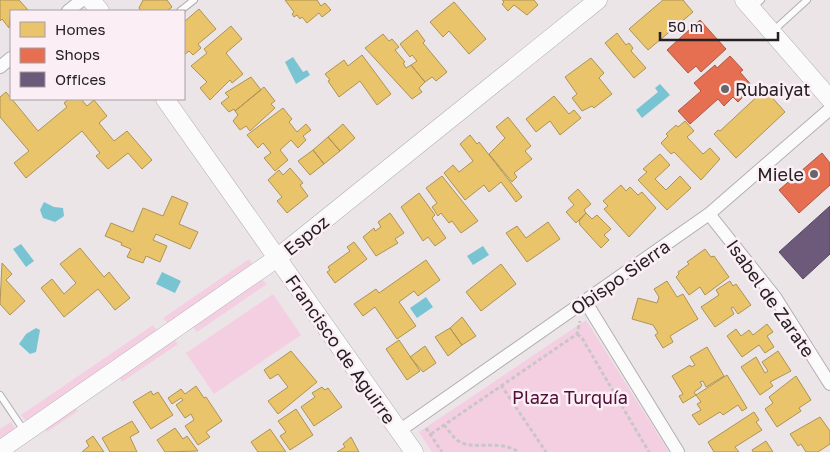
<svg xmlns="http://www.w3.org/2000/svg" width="830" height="452" viewBox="0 0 830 452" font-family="'Golos Text',sans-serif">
<rect width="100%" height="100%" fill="#ebe5e8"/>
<!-- green -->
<path fill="#f4cfe2" d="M249,259L254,267L169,325L163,318Z
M261,278L267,284L197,332L192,326Z
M273,294L301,335L214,394L186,353Z
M586,320L669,452H432L419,432Z
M153,325L159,333L27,422L21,415Z
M173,338L178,344L122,382L118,375Z
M73,406L78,411L47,432L44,427Z
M11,422L16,430L0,440V429Z"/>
<!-- water -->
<path fill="#78c4d2" d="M293,57L303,72L307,70L310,75L296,84L285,62Z
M660,84L670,95L642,118L636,110L658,92L655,88Z
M44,202L54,207L63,208L64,216L55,222L43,218L40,210Z
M21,244L34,261L26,267L13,249Z
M483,246L489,255L473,265L467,256Z
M162,272L181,281L175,293L156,284Z
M426,297L433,307L417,318L410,308Z
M36,328L40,330L36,352L30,354L19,344L26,334Z"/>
<!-- homes -->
<path fill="#e9c46a" stroke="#ae9355" d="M0,0H19L28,10L11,11L9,28L2,19L0,21Z
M143,0H167L172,7L167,11H141L139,8Z
M285,0H317L321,6L325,3L331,10L322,17L319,13L307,23L302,17L300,19L297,15L294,17L292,14L294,12Z
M502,0H534L538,5L527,15L514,5L508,11L502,4L504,2Z
M663,0H683L693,12L648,50L629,29Z
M454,2L486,39L469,54L449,31L443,37L430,22Z
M199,9L216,29L198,44L201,48L193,55L189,51L184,55V22Z
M231,26L242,39L226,53L243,74L232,83L230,80L210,100L200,88L207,82L191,66L207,53L204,49Z
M417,30L425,41L423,43L447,72L436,81L432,77L425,82L411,65L417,61L412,55L410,57L400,44Z
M617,33L626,45L629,43L633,48L631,51L646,68L634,78L605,43Z
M383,34L389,41L392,39L399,47L395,50L405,62L403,63L406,68L411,65L425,82L419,88L422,92L412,99L365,48Z
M362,55L391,94L377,105L360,81L339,97L328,81L330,80L325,74L344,60L348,66Z
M591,58L604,73L599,78L612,94L594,108L592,106L582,111L572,98L577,94L565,77Z
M251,77L261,90L235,111L234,109L229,112L221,103L229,97L225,93Z
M264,87L275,101L271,104L275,108L250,131L246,126L240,130L233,121L238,115L235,111Z
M763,91L767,96L769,94L785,112L736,158L714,134L718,130L720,131Z
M6,92L38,131L67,107L64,103L69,99H81L87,106L94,100L107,116L99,123L114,141L127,131L152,160L142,169L128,153L108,169L96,156L100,153L82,131L26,178L14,163L29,151L0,117V97Z
M554,96L569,114L574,110L581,118L560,135L550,121L536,132L526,119Z
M283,108L292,119L289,122L297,132L306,124L311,130L303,136L306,140L298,148L291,140L280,150L288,160L275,171L264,158L271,153L263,143L258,148L247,135Z
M508,117L531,146L525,151L532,159L514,173L517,177L512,182L489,154L505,138L496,127Z
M685,121L694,131L687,137L703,154L710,148L720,159L701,180L674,152L671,154L661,143L668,136L666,134L676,125L678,127Z
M343,124L355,138L340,151L328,137Z
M470,135L477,144L479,142L522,197L516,202L501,182L489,192L484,185L465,200L444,173L453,165L459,172L473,161L460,144Z
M328,137L340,151L324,164L313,150Z
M313,150L324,164L310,175L298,161Z
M660,154L670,165L655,179L666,190L680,176L691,188L667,210L638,180L647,172L643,169Z
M290,168L303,183L300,185L308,196L287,213L277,201L282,197L268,180L279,170L283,175Z
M442,176L478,221L461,233L452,221L449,223L441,213L438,216L432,207L437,203L426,188Z
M621,185L626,191L630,187L638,195L642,192L656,208L629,237L604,209L608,206L603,201Z
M578,189L591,204L584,210L586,213L576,223L566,212L574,205L568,198Z
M419,193L435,215L432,218L446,238L435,246L428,237L423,241L401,207Z
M172,196L188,203L179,224L198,232L190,249L156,234L153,240L167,246L160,262L146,256L143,263L127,257L131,249L121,245L122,243L105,236L111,223L133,232L143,208L163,216Z
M390,213L404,233L395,239L398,243L376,256L363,237L374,228L375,231L381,227L378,222Z
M586,213L592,219L597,215L611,229L604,235L609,240L601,248L580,225L579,221Z
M548,222L560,239L527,262L506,233L517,226L526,238Z
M354,242L367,259L335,283L327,272L330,270L328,267L350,251L347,247Z
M80,248L104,277L109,272L130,298L115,310L98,289L64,317L41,288L52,279L64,294L76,283L60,264Z
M705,249L711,257L714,256L729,277L705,295L700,287L689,295L676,277L679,274L678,272L689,264L687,262Z
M426,260L440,280L418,296L414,291L399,302L416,326L397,339L375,307L363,316L354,304L376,289L379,293Z
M2,263L12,274L6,280L25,301L10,315L0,304Z
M501,264L516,284L481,311L466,292Z
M667,281L677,297L683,294L698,319L670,336L673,342L663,348L655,335L658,333L653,325L632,319L638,298L657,303L659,297L654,289Z
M730,281L733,286L736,284L751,305L738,314L733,307L731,308L734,314L715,327L701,307L719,295L716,290Z
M462,317L476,336L462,345L450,328Z
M767,324L773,332L767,336L774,347L765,353L759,345L742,357L727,336L736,329L741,336L749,330L753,335Z
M450,328L462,345L448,356L435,337Z
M399,340L420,371L407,380L386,349Z
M425,346L436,363L423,372L410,357Z
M707,347L724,376L706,387L703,381L700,382L702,385L700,388L694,392L696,395L683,403L679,396L683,394L672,376L690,365L691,367L695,365L690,357Z
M291,351L317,382L278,414L268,401L288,387L278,374L270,379L264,370Z
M778,351L791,371L770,382L773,386L760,395L741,367L756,357L765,373L768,371L762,362Z
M727,375L747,408L742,411L738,405L723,415L720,412L699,425L692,415L701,410L697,404L701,402L696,395Z
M796,376L811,400L799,408L801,411L777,427L765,409L773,403L769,397Z
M196,386L204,398L206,397L222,421L206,432L210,437L198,445L185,426L194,420L191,414L185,418L176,405L183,400L181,398L172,404L168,398L181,389L185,394Z
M322,387L325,390L328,388L342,407L314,426L301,407L315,397L312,393Z
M151,391L153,395L158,392L173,415L151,429L133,402Z
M296,409L313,435L290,450L280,436L286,432L278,421Z
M754,412L759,420L756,422L762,430L735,447L739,452H714L708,442Z
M820,417L830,431V444L818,452H806L801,444L798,446L790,434Z
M132,421L139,432L130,437L137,452H110L102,438Z
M175,428L183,439L187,436L198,451L165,452L157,440Z
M270,429L286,452H258L251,442Z
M93,436L104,452H82L89,446L86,441Z
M351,437L359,452H337L345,447L343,444Z
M766,441L773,452H753L752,450Z"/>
<!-- shops -->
<path fill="#e76f51" stroke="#ad5843" d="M700,20L726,49L701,72L696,66L688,73L667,50Z
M730,56L743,70L740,72L753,87L738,102L733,97L724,106L718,99L690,124L678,111L701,91L694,83L715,65L717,68Z
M822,153L830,163V185L799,213L779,190Z"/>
<!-- offices -->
<path fill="#6d597a" stroke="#574860" d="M830,206V254L803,279L779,252Z"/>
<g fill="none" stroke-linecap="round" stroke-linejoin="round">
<!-- lane casing -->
<g stroke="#b2aeb0" stroke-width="8">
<path id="lane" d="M753,8L761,0
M180,11L194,0
M773,31L807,0
M0,395L25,432"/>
</g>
<!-- street casing -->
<g stroke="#b2aeb0" stroke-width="14">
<path id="street" d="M68,11L82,0
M0,67L11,58
M709,214L775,297L830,384
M585,301L678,452
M399,431L709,214L830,109"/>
</g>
<!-- secondary casing -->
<g stroke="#b2aeb0" stroke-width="19">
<path id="secondary" d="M91,0L100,11
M744,0L830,99
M165,99L414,452
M0,450L277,258L598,0"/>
</g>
<!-- path -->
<path stroke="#cac6c8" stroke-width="3" stroke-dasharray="4 2.5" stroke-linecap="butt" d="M577,334L582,338L649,452
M501,385L546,452
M444,425C448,429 452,436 457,440C473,452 497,438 519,452
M426,428L442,452
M431,434L577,334L580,321"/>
<!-- lane -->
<use href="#lane" stroke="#fcfbfc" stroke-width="6"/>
<!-- street -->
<use href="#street" stroke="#fcfbfc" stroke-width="12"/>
<!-- secondary -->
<use href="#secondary" stroke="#fcfbfc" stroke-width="18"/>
</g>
<!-- markers -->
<g fill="#6a6668" stroke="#fbeff5" stroke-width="2">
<circle cx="725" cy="89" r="5"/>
<circle cx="814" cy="174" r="5"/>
</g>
<g text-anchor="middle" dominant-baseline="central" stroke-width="5" stroke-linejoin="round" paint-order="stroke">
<!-- poi labels -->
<g font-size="18" fill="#252123" stroke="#fbeff5" text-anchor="start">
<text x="735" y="89">Rubaiyat</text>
<text x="804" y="174" text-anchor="end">Miele</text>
</g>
<!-- street labels -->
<g font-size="18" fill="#252123" stroke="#fbeff5">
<text transform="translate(306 235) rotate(-39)">Espoz</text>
<text transform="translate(620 277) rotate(-35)">Obispo Sierra</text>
<text transform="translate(771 298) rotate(55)">Isabel de Zarate</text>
<text transform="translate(341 349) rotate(55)">Francisco de Aguirre</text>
</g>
<!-- park labels -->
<g font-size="18" fill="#500e38" stroke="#fbeff5">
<text x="570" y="397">Plaza Turquía</text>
</g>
</g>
<!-- legend -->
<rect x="10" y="10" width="175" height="90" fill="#fbeff5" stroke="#a59da1"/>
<rect x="20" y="22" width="25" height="15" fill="#e9c46a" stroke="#a59da1"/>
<text x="55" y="35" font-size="15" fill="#252123">Homes</text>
<rect x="20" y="48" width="25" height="15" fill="#e76f51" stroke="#a59da1"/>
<text x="55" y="60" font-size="15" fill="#252123">Shops</text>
<rect x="20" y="72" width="25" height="15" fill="#6d597a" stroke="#a59da1"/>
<text x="55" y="85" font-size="15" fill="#252123">Offices</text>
<!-- scale -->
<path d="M660 32v8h118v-8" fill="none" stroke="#252123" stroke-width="2.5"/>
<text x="668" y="32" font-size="15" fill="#252123" stroke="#fbeff5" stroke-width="4" paint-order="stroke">50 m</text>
</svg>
